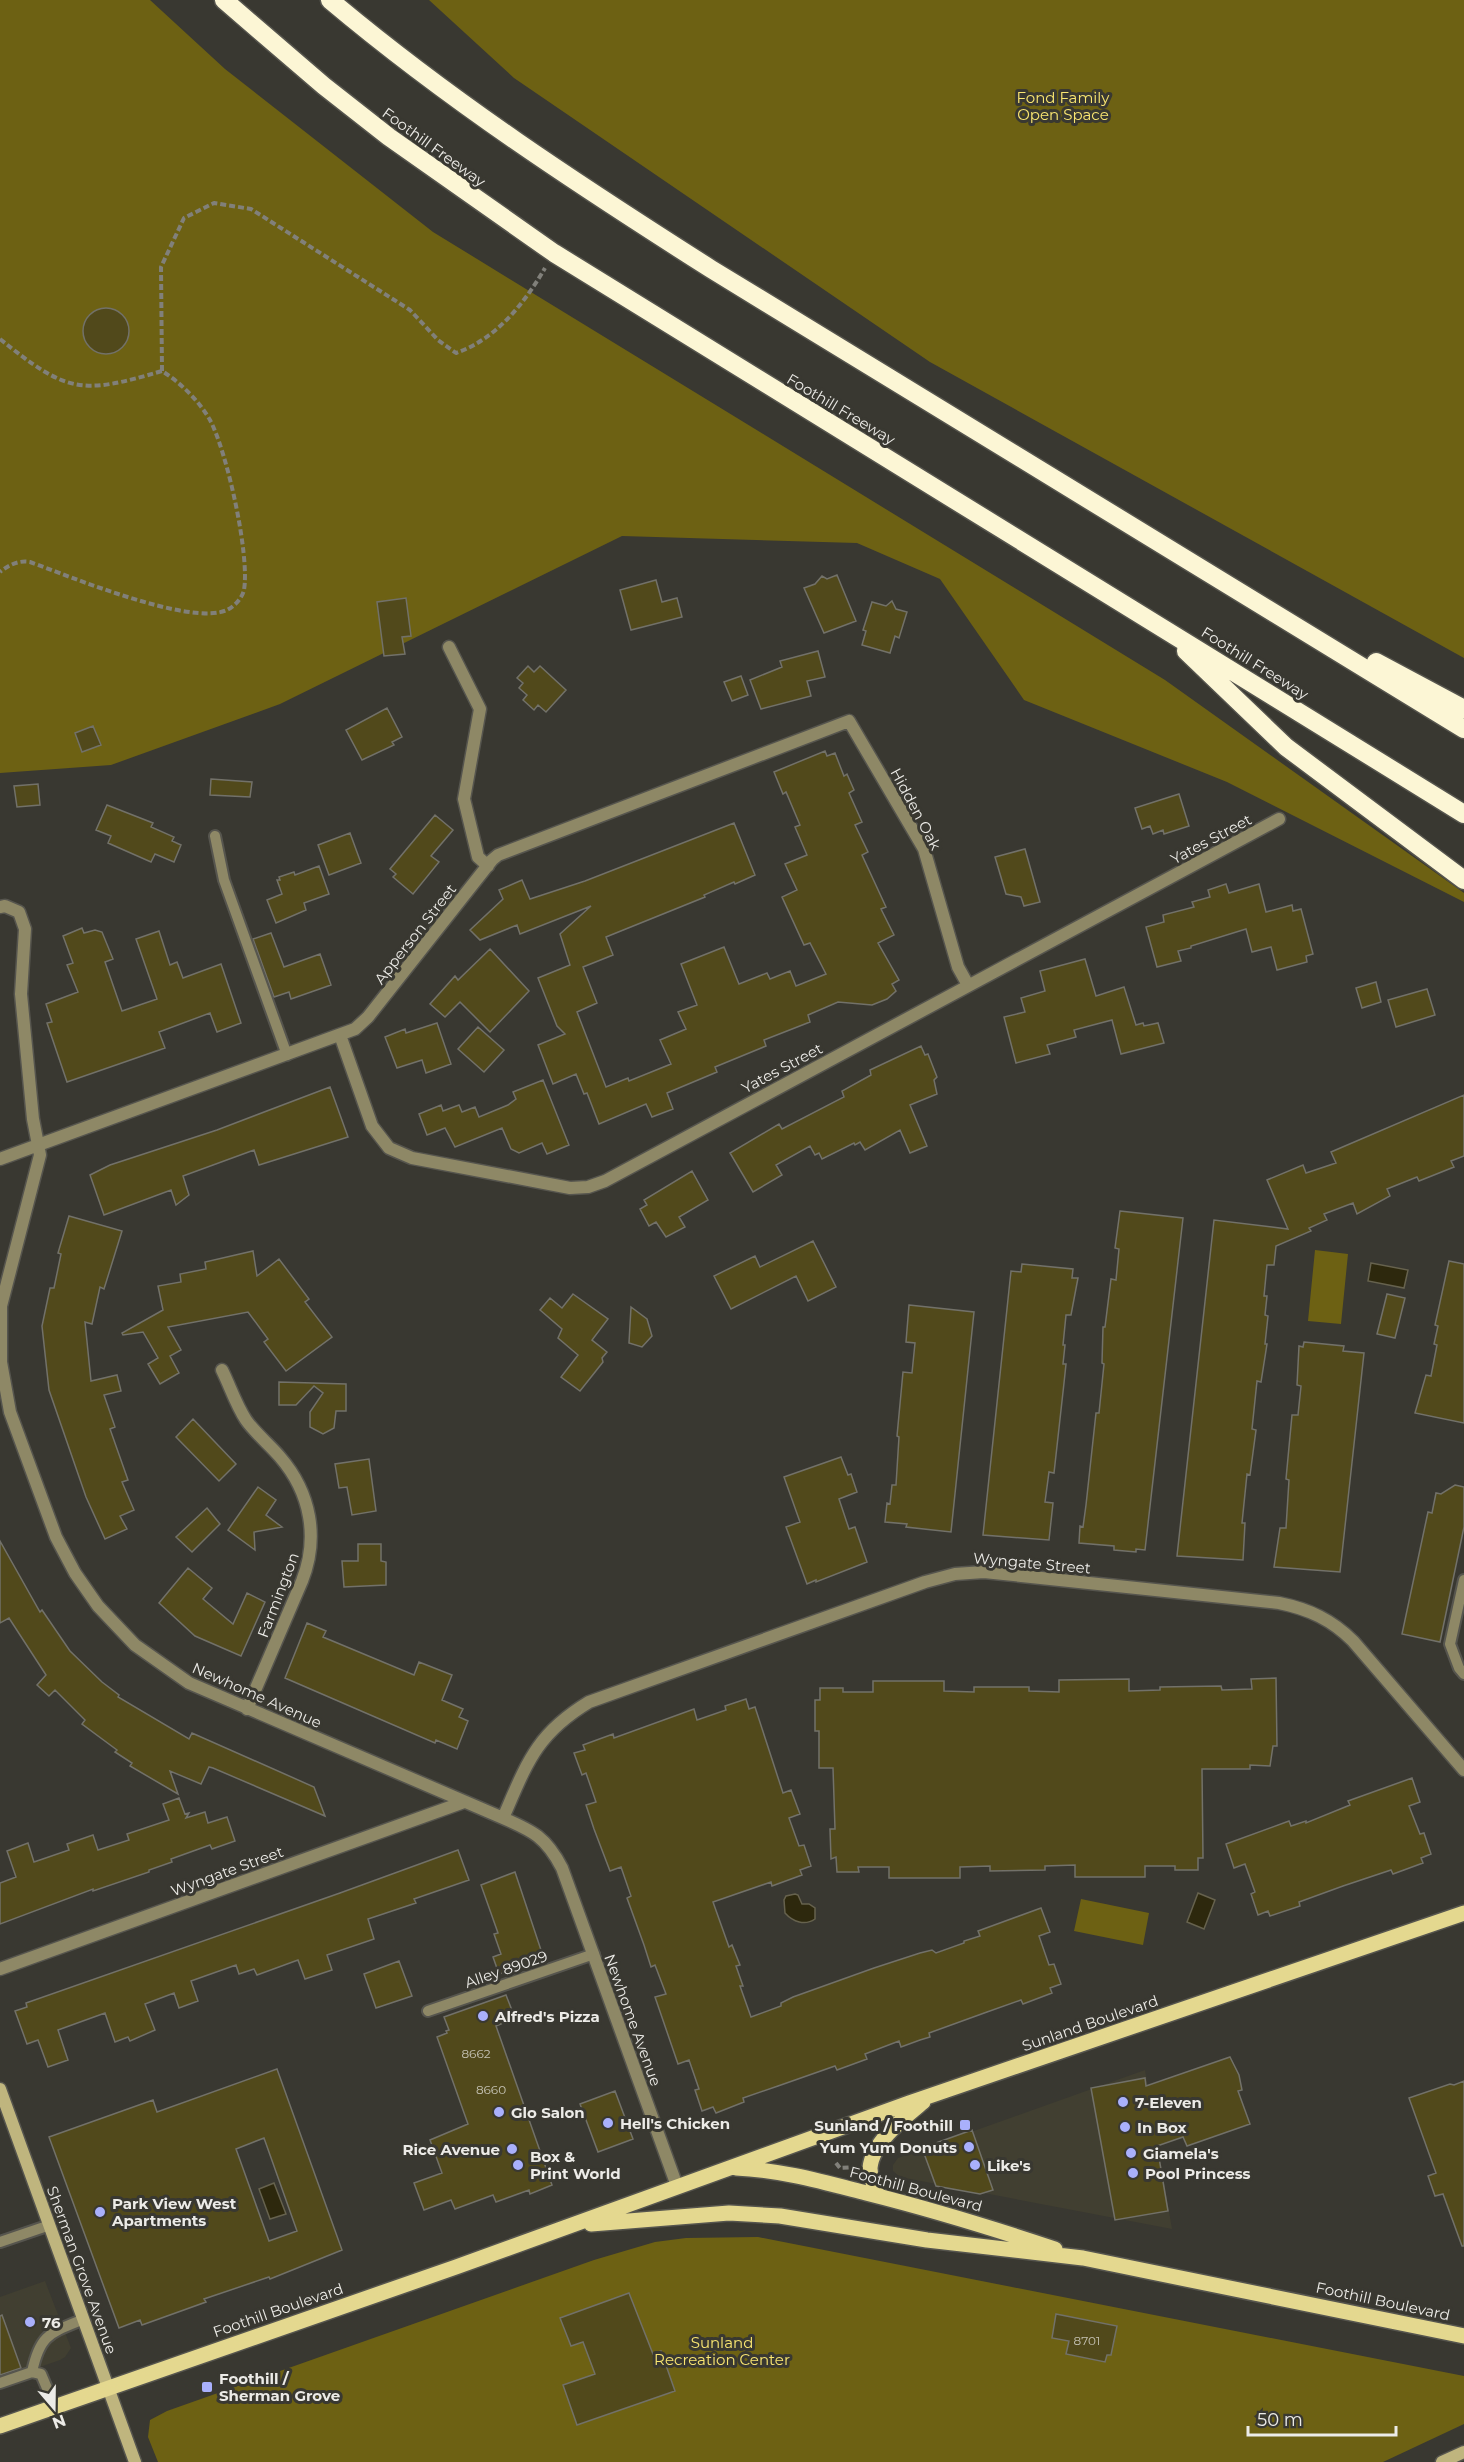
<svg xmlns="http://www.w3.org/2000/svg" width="1464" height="2462" viewBox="0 0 1464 2462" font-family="Montserrat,sans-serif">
<rect width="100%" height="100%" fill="#393831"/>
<!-- built -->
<path fill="#413f31" d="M1145,2070L1172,2229L900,2177L893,2171V2165L898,2158Z
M45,2281L71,2348L65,2357L60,2360L0,2381V2297Z"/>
<!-- green -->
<path fill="#6d6113" d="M0,0H150L225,69L433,232L1165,680L1464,893V902L1227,782L1024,700L940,579L857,543L622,536L280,704L111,765L0,773Z
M429,0H1464V658L930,362L514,78Z
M1315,1250L1348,1254L1341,1324L1308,1321Z
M1081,1899L1149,1913L1143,1945L1074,1931Z
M758,2237L1464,2376V2424L1383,2462H158L148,2437L150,2420L167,2411L594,2260L655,2242L686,2238Z"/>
<!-- water -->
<path fill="#2d280d" stroke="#66624e" stroke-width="1.5" d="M1371,1263L1408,1270L1404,1288L1368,1281Z
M1198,1893L1215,1900L1204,1929L1187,1922Z
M795,1894L798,1895L802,1904H809L815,1908V1919C805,1926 793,1922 785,1913L784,1900L786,1896Z
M274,2183L286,2214L270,2219L259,2189Z"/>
<!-- building -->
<path fill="#51491b" stroke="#727169" stroke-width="1.5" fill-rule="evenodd" d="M83 331a23 23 0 1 1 46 0a23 23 0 1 1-46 0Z
M837,575L856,621L824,633L804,588L815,584L822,576L827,579Z
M656,580L662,602L677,598L682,617L631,630L620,590Z
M406,598L411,636L402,637L405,654L384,656L377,602Z
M892,601L896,609L907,612L899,638L895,636L890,653L862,645L866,631L863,630L872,602L886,606Z
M818,651L825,677L807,681L811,696L761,709L750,680L782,667L780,661Z
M528,666L534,672L540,666L566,690L546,712L538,705L534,710L523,700L527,695L519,688L523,683L517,678Z
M741,676L748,695L732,701L724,682Z
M387,708L402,737L392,742L394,745L362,760L346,730Z
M93,726L101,745L82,752L75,733Z
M825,751L827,756L835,753L844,776L847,774L854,790L849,793L862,822L855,825L868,852L862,855L886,907L881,909L894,935L878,943L899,980L892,984L896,991L887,999L872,1005L838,1002L808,1015L810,1022L764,1040L766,1046L715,1067L717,1072L667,1093L673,1109L652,1117L646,1104L599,1124L587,1093L584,1094L576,1074L553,1084L538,1045L565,1034L557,1026L538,978L570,965L560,934L591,906L520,934L517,925L480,940L470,930L503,899L499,890L522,880L530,899L585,881L734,823L755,875L735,884L734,882L704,895L705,897L606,937L613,955L583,967L597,1003L577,1012L606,1087L628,1078L629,1081L671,1064L660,1040L686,1029L678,1012L697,1005L681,964L724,947L739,984L767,973L770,979L790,971L796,986L826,974L810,943L804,945L782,897L797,890L785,864L807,855L795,827L800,825L786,792L783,794L774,772Z
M211,779L252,782L250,797L210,795Z
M38,784L40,805L17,807L14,786Z
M1179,794L1189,826L1164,834L1163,830L1153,834L1150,826L1142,829L1135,808Z
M107,805L153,823L151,827L174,837L172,841L181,845L174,862L155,854L151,862L108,843L111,836L96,830Z
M435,815L453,830L431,856L439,862L413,894L393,877L396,874L390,869Z
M350,833L361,863L329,875L318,845Z
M1025,849L1040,902L1024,906L1021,897L1006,894L995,857Z
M319,866L329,894L304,903L306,910L276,923L267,900L282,894L277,880H280L279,877L294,872L295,875Z
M1226,884L1229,893L1259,884L1266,912L1292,905L1293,911L1301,909L1313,954L1306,956L1307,962L1277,970L1271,947L1252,952L1246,929L1191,946V948L1178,951L1181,961L1157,967L1146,927L1164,922L1163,915L1194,907L1192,902L1210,897L1208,890Z
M82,928L84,933L95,930L102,932L113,959L105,962L122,1011L157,999L136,939L159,931L170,965L177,962L183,978L221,964L241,1023L217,1032L210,1013L159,1032L165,1048L67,1082L47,1023L52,1022L46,1004L78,992L67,965L73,963L63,936Z
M271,933L284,967L320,954L331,985L291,999L289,992L274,997L253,939Z
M490,949L529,991L490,1032L460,1002L445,1017L430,1004L455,976L458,980Z
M1085,959L1096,996L1124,987L1136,1025L1143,1023L1144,1026L1158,1023L1164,1043L1121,1054L1112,1020L1074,1030L1076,1037L1047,1045L1050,1054L1016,1063L1004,1017L1025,1012L1021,998L1045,991L1040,971Z
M1376,982L1381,1002L1362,1008L1356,988Z
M1427,989L1435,1015L1396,1027L1388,1000Z
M437,1023L451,1064L426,1073L422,1060L397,1068L385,1037L405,1029L406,1033Z
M478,1027L504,1050L484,1072L458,1049Z
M921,1046L925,1055L928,1054L937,1077L934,1080L937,1094L910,1105L927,1146L910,1153L900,1130L865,1150L860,1142L855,1145L854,1143L822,1159L819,1153L815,1155L810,1146L776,1165L782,1175L753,1192L730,1153L779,1124L782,1129L844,1097L842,1091L871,1075L870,1070Z
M543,1080L569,1145L547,1154L542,1143L519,1153L511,1149L502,1128L455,1147L445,1128L427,1135L419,1114L441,1105L443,1111L459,1105L462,1112L475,1107L479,1117L508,1105L516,1099L513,1092Z
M330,1087L348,1137L259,1165L254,1150L183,1176L189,1195L176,1205L171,1190L104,1215L90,1175L110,1165L217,1130Z
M1464,1095V1156L1451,1161L1454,1167L1419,1181L1417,1177L1387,1189L1390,1196L1357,1214L1353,1203L1324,1214L1327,1220L1309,1228L1311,1231L1276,1246L1274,1265H1267L1264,1296H1267L1265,1315L1268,1316L1265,1344H1267L1261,1382L1257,1381L1252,1429L1256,1430L1250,1475L1247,1474L1242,1523H1245L1243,1560L1177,1556L1214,1220L1288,1229L1267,1180L1303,1165L1306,1173L1336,1163L1331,1152Z
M692,1171L708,1200L679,1217L685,1227L666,1237L656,1222L649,1226L640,1209L647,1205L644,1200Z
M1120,1211L1183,1218L1145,1550L1136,1549V1552L1114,1550V1546L1079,1543L1080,1526L1083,1527L1086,1505L1096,1413H1099L1104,1364L1102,1363L1103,1327H1105L1111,1279L1116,1280L1119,1249L1115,1248Z
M69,1216L122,1231L104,1289L100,1287L92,1324L85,1322L91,1381L117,1375L121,1391L104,1395L115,1427L110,1429L128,1480L122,1482L134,1510L120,1516L127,1529L105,1539L86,1497L49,1390L42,1326L50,1288H54L61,1254L58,1253Z
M813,1241L836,1287L808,1301L796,1276L731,1309L714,1276L755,1256L760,1267Z
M253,1251L257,1276L279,1259L309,1299L305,1302L332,1337L286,1371L264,1342L268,1339L248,1312L168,1327L181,1350L170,1356L179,1373L160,1384L148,1364L158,1358L143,1332L123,1335L122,1333L163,1310L158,1286L181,1282L180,1274L206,1269L205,1262Z
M1449,1261L1464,1264V1423L1415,1413L1426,1375L1431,1376L1437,1345L1434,1344L1438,1326L1435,1325Z
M1022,1264L1073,1269L1072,1278H1078L1071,1315H1066L1063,1345H1065L1063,1364H1066L1064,1383L1054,1473L1049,1472L1045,1502L1053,1503L1049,1540L983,1535L1011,1271L1021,1272Z
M573,1294L608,1319L592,1340L607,1352L602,1358L603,1362L580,1391L561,1377L578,1355L558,1338L562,1329L540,1310L550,1298L562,1308Z
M1387,1294L1405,1298L1395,1338L1377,1334Z
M909,1305L974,1312L951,1532L906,1527L907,1524L885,1522L887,1503L890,1504L892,1485H896L899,1437L897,1436L903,1372L912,1373L915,1343L906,1342Z
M631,1307L647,1319L652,1336L642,1347L629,1343Z
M1304,1342L1344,1346L1343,1351L1364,1353L1340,1572L1274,1567L1280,1528H1286L1289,1480L1286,1479L1292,1415H1298L1301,1386L1297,1385L1299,1346L1303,1347Z
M279,1382L346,1384V1411H336L334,1428L323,1434L310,1427V1412L323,1393L314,1386L296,1405H279Z
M193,1419L236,1464L219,1481L176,1437Z
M841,1457L848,1475L851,1474L857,1492L839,1499L849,1529L855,1527L867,1562L816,1582V1580L807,1584L786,1527L800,1522L784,1477Z
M369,1459L376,1511L352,1515L347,1487L339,1488L335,1464Z
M1455,1485L1464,1487V1527L1440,1642L1402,1634L1428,1512L1432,1513L1436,1493L1441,1494Z
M258,1487L276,1500L266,1515L282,1527L254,1532L255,1550L228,1530Z
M207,1508L220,1524L192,1552L176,1537Z
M0,1541L40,1612L42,1610L70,1651L102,1682L119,1695L118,1697L189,1739L192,1733L314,1787L325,1816L213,1768L209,1767L201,1784L170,1771L178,1794L130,1766L132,1763L115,1752L117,1750L82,1724L85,1720L55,1690L49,1696L37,1685L46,1675L9,1618L0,1623Z
M358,1544H381V1561L386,1562V1585L344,1587L342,1561H358Z
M188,1568L212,1588L203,1599L233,1624L247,1593L265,1602L241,1656L195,1636L159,1603Z
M307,1623L326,1631L323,1637L414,1675L419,1662L452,1675L442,1700L463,1709L459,1717L468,1721L457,1749L436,1740L435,1743L285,1678Z
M1276,1678L1277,1746H1273L1270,1766L1250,1765V1769H1202L1203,1858H1198V1870H1175V1866H1145V1877H1075V1865L1045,1866V1870L990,1871V1866L960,1867V1878H889V1867H858L859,1872H837L836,1857L831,1859L830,1829H835L833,1768H819V1731H815V1700H820V1688H843V1692H873V1681H944V1691L974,1692V1687H1029V1691L1059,1692V1680L1129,1679V1691L1160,1690V1687L1221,1686L1222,1690L1252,1689L1251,1679Z
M746,1699L749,1709L755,1707L783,1793L791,1790L800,1814L789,1818L799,1846L804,1845L811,1866L800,1870L802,1875L772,1886L771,1882L713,1902L729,1947L732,1945L740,1965L736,1966L743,1986H740L751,2017L781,2006V2003L793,1997L874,1968L920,1953L932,1950L936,1953L964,1943V1941L980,1936L978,1931L1041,1908L1050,1932L1039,1936L1049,1965L1054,1964L1061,1984L1050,1988L1052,1993L1023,2004L1021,2000L987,2012L929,2033L930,2037L920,2040L901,2047L899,2041L865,2054L867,2059L837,2070L835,2066L778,2086L743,2098L744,2102L716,2113L713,2107L702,2111L695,2090L699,2089L689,2060L678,2064L655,1997L666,1994L655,1965L651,1967L644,1945L627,1898L631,1896L621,1867L610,1871L594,1829L586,1805L596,1802L586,1773L582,1775L574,1753L585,1750L583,1745L613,1734L614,1738L694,1709L697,1720L726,1710L725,1706Z
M1412,1778L1420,1802L1409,1806L1420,1834L1424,1833L1431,1854L1421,1858L1423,1863L1393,1874L1391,1870L1343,1886L1299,1902L1300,1906L1270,1916L1268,1911L1258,1915L1251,1894L1255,1892L1245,1864L1234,1868L1226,1844L1289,1821L1291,1826L1306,1821V1823L1350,1805L1348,1801Z
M179,1798L185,1814L189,1813L186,1818L205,1812L208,1823L227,1817L235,1841L212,1849L210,1845L171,1859L172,1862L149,1870V1872L93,1891V1889L0,1924V1883L16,1877L7,1851L28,1843L34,1862L69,1850L67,1844L93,1835L98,1850L129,1840L127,1834L169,1820L163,1804Z
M458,1850L469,1880L414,1899L416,1903L368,1919L374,1939L327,1955L332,1970L305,1979L298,1960L257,1975L254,1969L239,1974L236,1965L191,1981L198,2001L179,2008L174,1993L145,2004L155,2030L130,2041L128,2037L115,2042L105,2013L58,2030L68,2060L48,2067L38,2040L27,2044L15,2011L27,2007L26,2003L340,1893Z
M515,1872L544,1959L499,1974L493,1957L501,1954L494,1934L498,1933L481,1885Z
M399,1961L412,1996L376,2008L364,1974Z
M506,1995L515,2018L496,2026L552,2185L530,2194L529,2190L496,2202L493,2195L455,2209L451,2200L424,2210L414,2183L442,2173L430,2140L468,2124L437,2037L447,2033L446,2031L449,2030L444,2017Z
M1230,2057L1239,2075L1242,2090L1238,2091L1250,2124L1187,2146L1183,2137L1157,2146L1168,2211L1115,2220L1091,2088L1145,2078L1146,2086Z
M277,2069L342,2250L270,2279L269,2277L204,2299L206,2302L142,2325L140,2320L119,2328L49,2137L153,2100L157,2112ZM264,2138L297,2231L269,2241L236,2149Z
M1464,2081V2246H1462L1443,2194L1435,2196L1428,2176L1436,2173L1409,2098L1450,2084L1454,2085Z
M615,2091L633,2139L598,2152L580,2104Z
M972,2130L993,2190L980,2194L936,2186L922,2148Z
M629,2293L653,2354L661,2351L675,2391L577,2425L563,2385L595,2374L583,2342L571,2346L560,2318Z
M1056,2314L1117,2326L1111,2355H1107L1105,2362L1066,2354L1069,2341L1052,2338Z
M2,2315L21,2368L0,2375V2316Z"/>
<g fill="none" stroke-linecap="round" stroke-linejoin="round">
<!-- lane casing -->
<g stroke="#56554e" stroke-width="14">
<path id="lane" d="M215,836L224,880L287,1055
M1464,1580L1450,1644L1459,1668L1464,1674
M428,2011L594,1954
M0,2242L50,2225
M32,2372C40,2334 50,2333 84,2319
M0,2383L32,2372L41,2374L55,2407"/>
</g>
<!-- street casing -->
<g stroke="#56554e" stroke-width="15">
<path id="street" d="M449,647L480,709L464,799L478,857L488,866
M0,907L5,906L19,912L25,929L21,994L33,1119L40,1155L1,1306V1362L10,1412L56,1537L75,1573L98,1606L135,1645L189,1683L503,1818C533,1831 546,1837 562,1868L677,2186
M340,1035L372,1126L389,1148L412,1158L570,1188L588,1187L605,1181L1279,819
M0,1159L355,1029L368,1017L492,860L498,855L849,721L924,849L958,967L968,985
M222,1370C230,1386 236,1405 246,1420C255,1433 270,1445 280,1457C311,1493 319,1538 302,1581L247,1709
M503,1818C527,1763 536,1734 589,1702L925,1582L955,1574L984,1572L1279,1603C1309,1609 1332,1620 1353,1641L1464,1770
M0,1969L464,1802"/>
</g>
<!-- secondary casing -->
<g stroke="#56554e" stroke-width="15">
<path id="secondary" d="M0,2089L135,2462
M1442,2462L1464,2452"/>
</g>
<!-- primary casing -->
<g stroke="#56554e" stroke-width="18">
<path id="primary" d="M736,2168C781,2170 823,2182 866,2193C930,2209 992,2228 1055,2249
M878,2196C875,2188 870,2177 870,2168C872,2142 905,2117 923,2102
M591,2224L729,2213L780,2216L927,2240L1083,2258L1464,2336
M0,2426L456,2267L909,2103L1464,1913"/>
</g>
<!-- highway casing -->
<g stroke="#56554e" stroke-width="21">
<path id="highway" d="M224,0L324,86L389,137L554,253L1464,814
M330,0C450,101 579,185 711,269L1464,729
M1186,651L1286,747L1464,880
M1376,662L1464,709"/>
</g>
<!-- path -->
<path stroke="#81807a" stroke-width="4" stroke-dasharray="6 3" stroke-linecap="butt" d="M0,339C67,393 81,395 162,371C181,383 199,401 210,420C227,452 250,555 244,590C242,598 235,606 227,610C191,627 69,576 30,562C18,560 9,565 0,572
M162,371L161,267L184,218L214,203L251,209L410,310L438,340L456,353C496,339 524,304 545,268
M836,2163L840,2168L855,2167"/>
<!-- lane -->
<use href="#lane" stroke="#8e8866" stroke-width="10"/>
<!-- street -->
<use href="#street" stroke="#8e8866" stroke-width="12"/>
<!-- secondary -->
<use href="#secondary" stroke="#bfb57e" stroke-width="12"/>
<!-- primary -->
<use href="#primary" stroke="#e4d88f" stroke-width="15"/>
<!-- highway -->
<use href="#highway" stroke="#fcf6d5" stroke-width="18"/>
</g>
<!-- markers -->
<g fill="#a9b0fc" stroke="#393831" stroke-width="2">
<circle cx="483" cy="2016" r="6"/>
<circle cx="1123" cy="2102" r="6"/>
<circle cx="499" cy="2112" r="6"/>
<circle cx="608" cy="2123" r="6"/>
<rect x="959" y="2119" width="12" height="12" rx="3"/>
<circle cx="1125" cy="2127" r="6"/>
<circle cx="969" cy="2147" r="6"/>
<circle cx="512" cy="2149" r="6"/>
<circle cx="1131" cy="2153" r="6"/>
<circle cx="518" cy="2165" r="6"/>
<circle cx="975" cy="2165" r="6"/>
<circle cx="1133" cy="2173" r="6"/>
<circle cx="100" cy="2212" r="6"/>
<circle cx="30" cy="2322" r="6"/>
<rect x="201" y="2381" width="12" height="12" rx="3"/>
</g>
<g text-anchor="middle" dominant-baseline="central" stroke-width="6" stroke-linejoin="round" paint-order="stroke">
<!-- number labels -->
<g font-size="12" fill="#c5c2b4">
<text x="476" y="2053">8662</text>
<text x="491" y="2089">8660</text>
<text x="1087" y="2340">8701</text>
</g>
<!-- park labels -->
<g font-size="15" fill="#fae671" stroke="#393831">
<text x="1063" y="97">Fond Family<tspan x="1063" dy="17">Open Space</tspan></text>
<text x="722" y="2342">Sunland<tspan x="722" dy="17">Recreation Center</tspan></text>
</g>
<!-- street labels -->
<g font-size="15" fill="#ecebe7" stroke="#393831">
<text transform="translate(434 147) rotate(36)">Foothill Freeway</text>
<text transform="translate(841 409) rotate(31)">Foothill Freeway</text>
<text transform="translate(1255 663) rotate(32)">Foothill Freeway</text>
<text transform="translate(916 809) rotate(62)">Hidden Oak</text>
<text transform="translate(1211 839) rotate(-28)">Yates Street</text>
<text transform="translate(415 934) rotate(-52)">Apperson Street</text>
<text transform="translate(782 1068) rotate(-28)">Yates Street</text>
<text transform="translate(1032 1563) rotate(5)">Wyngate Street</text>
<text transform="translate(278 1595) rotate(-69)">Farmington</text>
<text transform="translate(257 1695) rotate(24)">Newhome Avenue</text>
<text transform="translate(227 1871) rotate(-20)">Wyngate Street</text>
<text transform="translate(506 1969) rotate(-19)">Alley 89029</text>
<text transform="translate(633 2020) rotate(70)">Newhome Avenue</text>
<text transform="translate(1090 2023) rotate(-19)">Sunland Boulevard</text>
<text transform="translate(916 2189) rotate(15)">Foothill Boulevard</text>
<text transform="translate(82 2270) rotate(70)">Sherman Grove Avenue</text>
<text transform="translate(1383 2301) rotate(12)">Foothill Boulevard</text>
<text transform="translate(278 2310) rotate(-19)">Foothill Boulevard</text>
</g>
<!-- poi labels -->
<g font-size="15" font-weight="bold" fill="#ecebe7" stroke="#393831" text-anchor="start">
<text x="495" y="2016">Alfred's Pizza</text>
<text x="1135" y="2102">7-Eleven</text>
<text x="511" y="2112">Glo Salon</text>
<text x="620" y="2123">Hell's Chicken</text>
<text x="953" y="2125" text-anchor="end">Sunland / Foothill</text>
<text x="1137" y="2127">In Box</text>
<text x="957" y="2147" text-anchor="end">Yum Yum Donuts</text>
<text x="500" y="2149" text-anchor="end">Rice Avenue</text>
<text x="1143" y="2153">Giamela's</text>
<text x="530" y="2156">Box &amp;<tspan x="530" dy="17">Print World</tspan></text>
<text x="987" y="2165">Like's</text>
<text x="1145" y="2173">Pool Princess</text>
<text x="112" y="2203">Park View West<tspan x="112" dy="17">Apartments</tspan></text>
<text x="42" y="2322">76</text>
<text x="219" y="2378">Foothill /<tspan x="219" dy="17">Sherman Grove</tspan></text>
</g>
</g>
<!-- north arrow -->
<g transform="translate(54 2408) rotate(160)" stroke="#393831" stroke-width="4.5" paint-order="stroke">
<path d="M0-4.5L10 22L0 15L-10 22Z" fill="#ecebe7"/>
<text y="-9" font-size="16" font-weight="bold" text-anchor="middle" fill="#ecebe7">N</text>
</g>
<!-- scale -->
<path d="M1248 2426v9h148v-9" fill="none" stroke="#ecebe7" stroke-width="3"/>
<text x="1257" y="2426" font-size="18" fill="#ecebe7" stroke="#393831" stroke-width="4.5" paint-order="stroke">50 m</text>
</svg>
